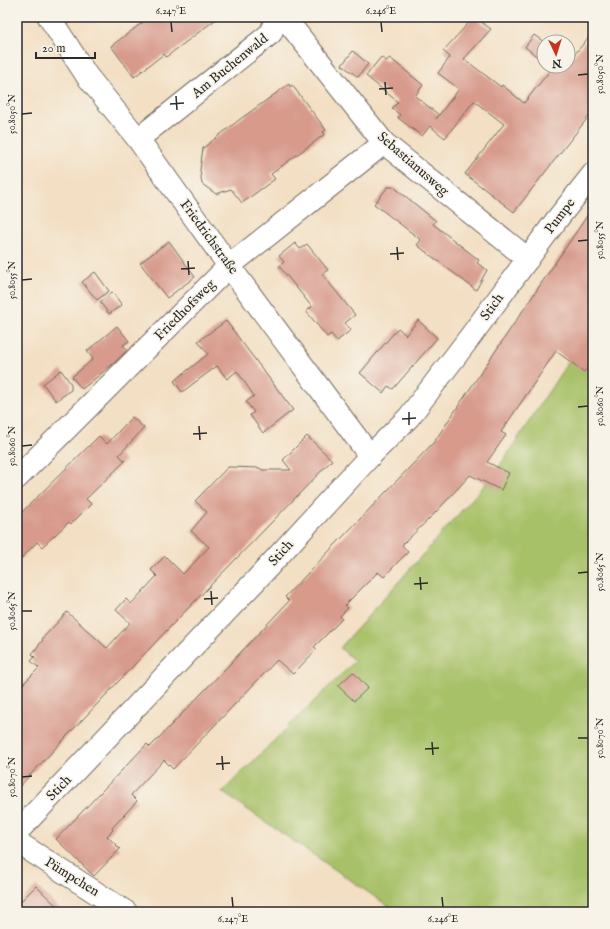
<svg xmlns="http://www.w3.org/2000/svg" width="610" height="929" viewBox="0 0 610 929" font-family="'IM FELL English',serif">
<rect width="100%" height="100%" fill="#f7f3e8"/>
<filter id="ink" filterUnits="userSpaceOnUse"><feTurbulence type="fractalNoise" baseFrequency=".025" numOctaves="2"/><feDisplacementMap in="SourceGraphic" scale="8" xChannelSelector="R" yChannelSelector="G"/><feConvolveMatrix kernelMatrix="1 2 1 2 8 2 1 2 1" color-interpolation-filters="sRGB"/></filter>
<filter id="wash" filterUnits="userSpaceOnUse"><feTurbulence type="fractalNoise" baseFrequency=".012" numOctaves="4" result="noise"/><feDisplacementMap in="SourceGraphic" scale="16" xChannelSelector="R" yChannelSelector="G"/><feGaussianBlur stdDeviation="0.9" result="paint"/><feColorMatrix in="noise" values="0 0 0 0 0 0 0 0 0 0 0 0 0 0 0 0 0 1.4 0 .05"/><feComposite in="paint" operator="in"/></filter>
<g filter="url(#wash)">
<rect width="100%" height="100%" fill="#f3dfc3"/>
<!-- green -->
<path fill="#a7c167" stroke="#697649" d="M578,347L593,361V912H397L222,792L355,661L340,648L495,473Z"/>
<g id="blocks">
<!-- building -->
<path fill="#d79a8b" d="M150,17H219L166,57L164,54L134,77L111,46Z
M474,17L491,29L464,59L501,87L502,85L524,103L552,68L549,66H568V60L569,61L593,32V111L514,212L465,174L504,124L474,101L445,138L430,126L422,136L398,118L400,115L392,108L398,102L366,76L381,57L386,61L390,58L423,85L415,96L439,115L436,119L459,89L438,73L450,57L443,51Z
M534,35L544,42V62L525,47Z
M353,51L368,64L358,77L342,65Z
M289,84L290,87L292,85L326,130L323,132L325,134L271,174L275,179L242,203L231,189L216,194L202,184L200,170L203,148L239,120Z
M388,187H394L436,221L433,224L479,260L477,263L487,270L476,290L417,245L421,240L374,204Z
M593,207V361L584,372L556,351L501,432L506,435L487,462L509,473L501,490L470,475L436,512L402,545L408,552L397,563L384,577L378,572L345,605L348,608L340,616L342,619L314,647L317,649L293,674L277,660L173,769L164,760L131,795L137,801L112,828L113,830L107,836L120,849L94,876L56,839L147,744L150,747L228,666L289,601L285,597L434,442Z
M169,241L195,277L167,298L140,263Z
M295,243L300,249L307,244L328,270L322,274L355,315L345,323L351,330L337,341L331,334L327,337L306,311L312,307L279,266L284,262L279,256Z
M95,272L109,291L97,300L82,282Z
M112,292L122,305L109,314L100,302Z
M418,320L437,338L393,389L388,386L383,393L360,373L398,328L406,335Z
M226,321L293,410L263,433L250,415L254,412L246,402L254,396L237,371L227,379L217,366L182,392L174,381L208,354L198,341Z
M117,326L129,341L123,345L127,350L113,364L82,389L72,377L93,359L87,351Z
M61,370L71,384V390L56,401L43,384Z
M132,417L144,428L119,455L125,461L86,499L91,504L71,524L69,522L42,547L37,542L17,563V517L99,436L107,444Z
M307,436L332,460L169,628L17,789V690L39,668L31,661L35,657L32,654L43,640L42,639L67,612L107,648L130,623L116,610L126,599L131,604L157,576L151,570L165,556L183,574L209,547L191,531L207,512L195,501L228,467L260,468L262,470H291L283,460Z
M353,672L368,688L354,701L338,686Z
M36,886L63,912H17V905Z"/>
</g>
</g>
<g filter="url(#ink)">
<use href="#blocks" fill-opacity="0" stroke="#716a60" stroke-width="1"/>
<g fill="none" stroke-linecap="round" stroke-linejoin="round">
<!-- minor casing -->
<g stroke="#716a60" stroke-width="24">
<path id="minor" d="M49,17L87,76L138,139L229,266L370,456
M284,17L384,143L528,259
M138,139L271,33L276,17
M17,478L229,266L384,143
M17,842L126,912"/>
</g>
<!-- secondary casing -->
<g stroke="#716a60" stroke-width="24">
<path id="secondary" d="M17,832L258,578L370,456L409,417L467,341L558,218L593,174"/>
</g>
<!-- minor -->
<use href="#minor" stroke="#fff" stroke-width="22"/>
<!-- secondary -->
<use href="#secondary" stroke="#fff" stroke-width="22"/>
</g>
</g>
<!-- ticks -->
<path fill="none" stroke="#2b2b2b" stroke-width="1.5" d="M171,22L172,32M381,22L382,32M578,75L588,74M385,82L386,95M379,89L393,88M176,96L177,110M170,104L184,103M22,114L32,113M578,241L588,240M397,247L398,260M390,254L404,253M188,261L189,275M181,269L195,268M22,280L32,279M578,407L588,406M409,412V425M402,419L416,418M199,426L200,440M193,434L207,433M22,446L32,445M578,573L588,572M420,577L421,590M414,584L428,583M211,591L212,605M204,599L218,598M22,611H32M578,738H588M432,742L433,755M425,749L439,748M222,756L223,770M216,764L230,763M22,777L32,776M232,897L233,907M442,897L443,907"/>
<g text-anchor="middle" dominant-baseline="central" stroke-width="3.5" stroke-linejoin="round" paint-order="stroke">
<!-- street labels -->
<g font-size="14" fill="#2b2b2b" stroke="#f7f3e8">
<text transform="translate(230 66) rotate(-39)">Am Buchenwald</text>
<text transform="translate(413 164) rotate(41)">Sebastianusweg</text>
<text transform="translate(560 216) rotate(-53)">Pumpe</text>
<text transform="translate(209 237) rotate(54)">Friedrichstraße</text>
<text transform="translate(492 307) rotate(-54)">Stich</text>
<text transform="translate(185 310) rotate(-45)">Friedhofsweg</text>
<text transform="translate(281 553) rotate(-48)">Stich</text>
<text transform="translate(59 788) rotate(-46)">Stich</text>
<text transform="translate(72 877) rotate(32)">Pümpchen</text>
</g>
</g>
<!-- margin -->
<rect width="610" height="929" fill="none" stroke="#f7f3e8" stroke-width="44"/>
<!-- north arrow -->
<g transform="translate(556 54) rotate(176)"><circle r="19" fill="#f7f3e8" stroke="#a5a39c"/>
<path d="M0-3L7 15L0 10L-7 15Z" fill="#c8321e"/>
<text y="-6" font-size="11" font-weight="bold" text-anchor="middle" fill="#2b2b2b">N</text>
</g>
<!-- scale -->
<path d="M36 52v6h59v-6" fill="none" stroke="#2b2b2b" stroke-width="2"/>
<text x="42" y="52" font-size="12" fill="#2b2b2b" stroke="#f7f3e8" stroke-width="3" paint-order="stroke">20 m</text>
<rect x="22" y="22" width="566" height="885" fill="none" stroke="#2b2b2b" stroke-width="1.5"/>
<g font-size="10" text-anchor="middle" fill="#2b2b2b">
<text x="171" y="14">6.247°E</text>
<text x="381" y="14">6.246°E</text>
<text transform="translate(599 74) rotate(-90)" y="4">50.8050°N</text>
<text transform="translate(11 114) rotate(-90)" y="4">50.8050°N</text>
<text transform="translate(599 240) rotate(-90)" y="4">50.8055°N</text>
<text transform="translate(11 280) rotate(-90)" y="4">50.8055°N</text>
<text transform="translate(599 406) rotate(-90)" y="4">50.8060°N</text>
<text transform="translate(11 446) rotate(-90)" y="4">50.8060°N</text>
<text transform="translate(599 572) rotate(-90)" y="4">50.8065°N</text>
<text transform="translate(11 611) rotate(-90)" y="4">50.8065°N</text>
<text transform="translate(599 738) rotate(-90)" y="4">50.8070°N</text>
<text transform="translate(11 777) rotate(-90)" y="4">50.8070°N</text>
<text x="233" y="922">6.247°E</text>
<text x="443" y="922">6.246°E</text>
</g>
</svg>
